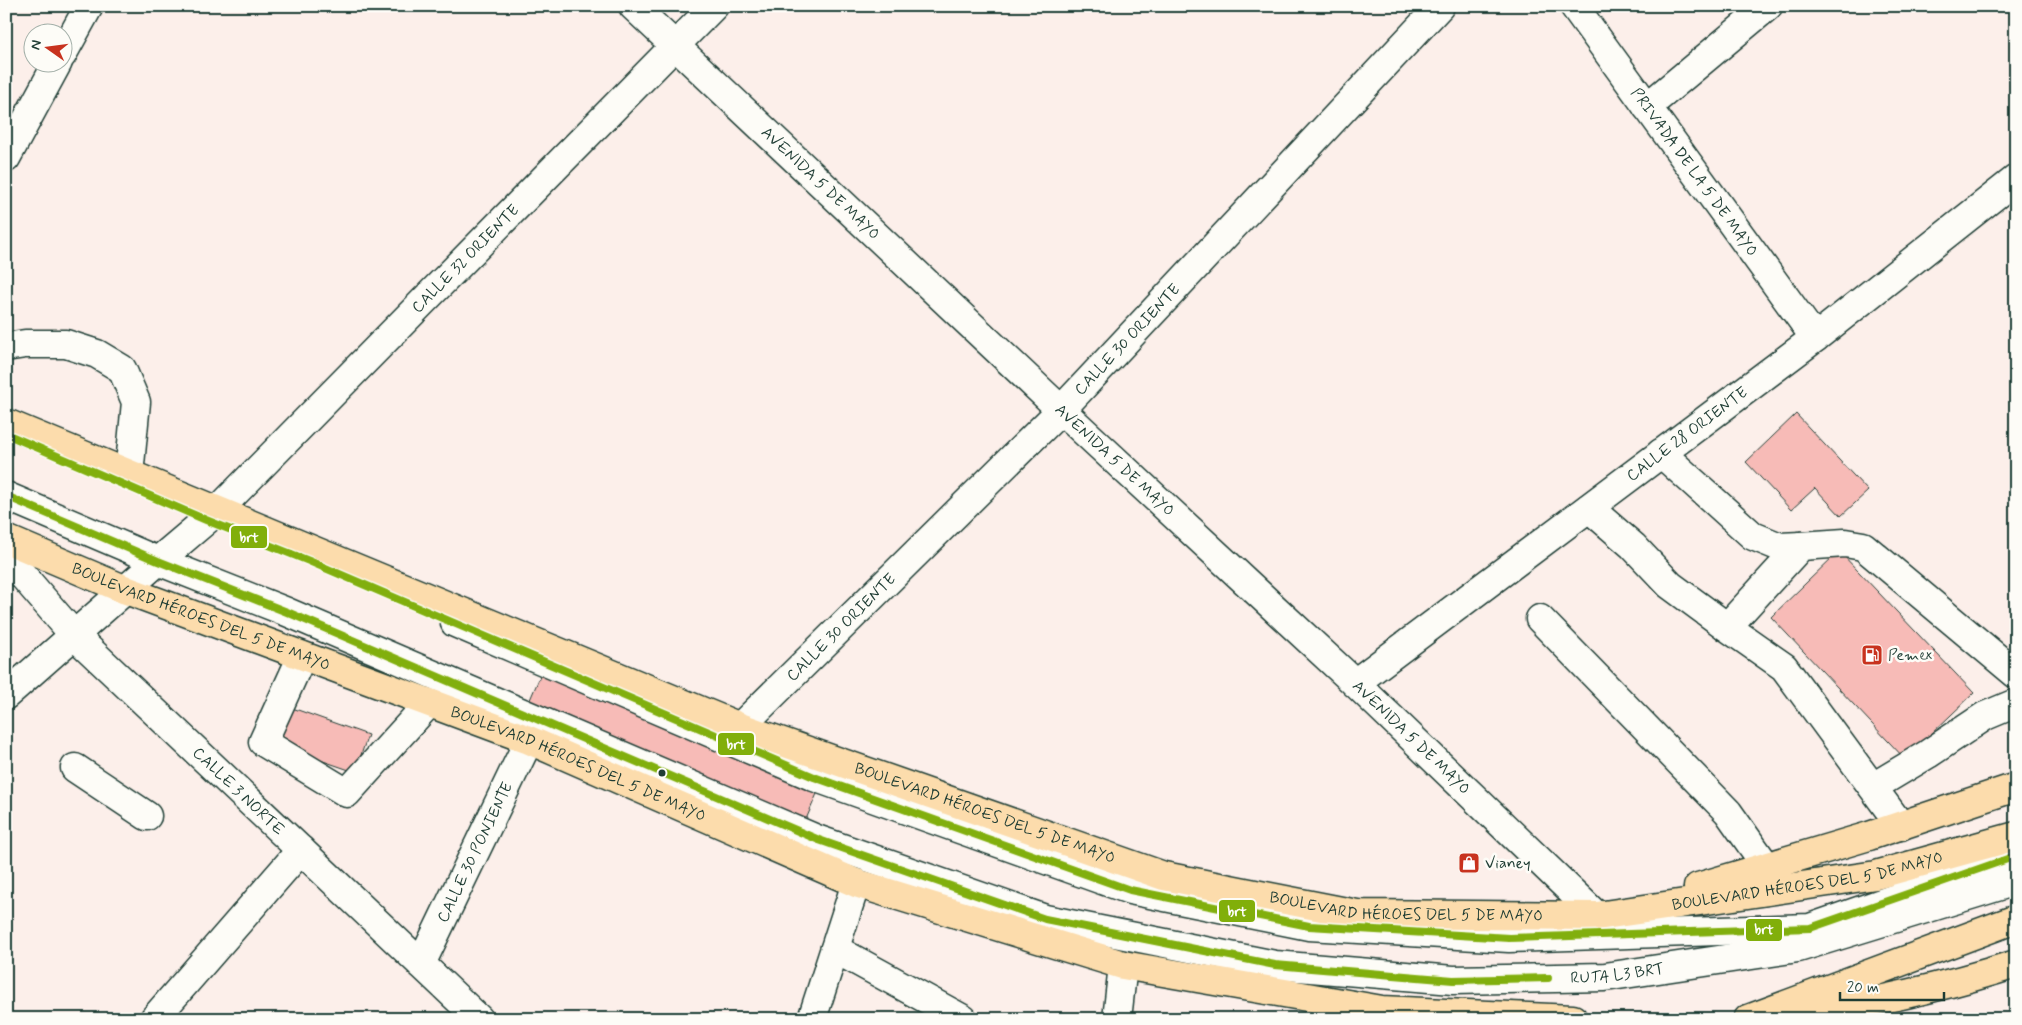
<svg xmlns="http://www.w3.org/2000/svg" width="2022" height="1025" viewBox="0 0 2022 1025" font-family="Mynerve,sans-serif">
<rect width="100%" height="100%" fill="#fcefea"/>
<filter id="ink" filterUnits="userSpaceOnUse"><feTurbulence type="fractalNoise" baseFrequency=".02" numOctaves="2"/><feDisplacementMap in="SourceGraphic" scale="10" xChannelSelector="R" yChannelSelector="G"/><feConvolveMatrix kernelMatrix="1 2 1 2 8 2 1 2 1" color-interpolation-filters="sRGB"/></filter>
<g filter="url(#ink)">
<!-- building -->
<path fill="#f7bbb7" stroke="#1f3d34" d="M1796,414L1868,491L1841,516L1815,488L1791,510L1746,462Z
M1839,551L1974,693L1905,759L1771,617Z
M544,667L819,789L801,831L526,709Z
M281,704L368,735L355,772L268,742Z"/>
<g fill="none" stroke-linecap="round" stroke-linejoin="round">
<!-- minor casing -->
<g stroke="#1f3d34" stroke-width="31">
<g id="minor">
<path id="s1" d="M633,6L1061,410L1355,683L1597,916"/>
<path id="s2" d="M1574,6L1815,338"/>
<path d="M62,55L89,6"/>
<path d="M1647,107L1768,6"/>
<path d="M6,158L58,62"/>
<path d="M6,347L25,344H66L97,354L122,369L136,402L129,475"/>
<path d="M1661,453L1753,536L1780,547L1801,546"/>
<path id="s3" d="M6,496L158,561L287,612L819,840L1045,919L1275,965L1453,980L1605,977L1798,948L2016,881"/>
<path d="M1589,508L1633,546L1670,585L1727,627"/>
<path id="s4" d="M6,556L74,635L479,1019"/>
<path d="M1540,619L1728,812L1767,867"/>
<path d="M455,623L814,777L1130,890L1309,926L1509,938L1810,928L2016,856"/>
<path d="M302,656L263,742L347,793L429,703"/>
<path id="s5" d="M1355,683L1815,338L2016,179"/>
<path id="s6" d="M6,695L158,561L217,511L714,6"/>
<path id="s7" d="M740,727L1061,410L1440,6"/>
<path d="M75,768L147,816"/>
<path d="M1873,787L1928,754L1985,716L2016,703"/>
<path d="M1901,826L1784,667L1727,627L1801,546L1845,543L1863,546L2016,674"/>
<path d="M835,949L963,1019"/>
<path id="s8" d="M421,964L529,740"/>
<path d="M154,1019L301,850"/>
<path d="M812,1019L856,883"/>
<path d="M1117,1019L1123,965"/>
</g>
</g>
<!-- major casing -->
<g stroke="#1f3d34" stroke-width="31">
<g id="major">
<path id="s9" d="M6,423L740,727L1164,876L1357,914L1597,916L1876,875L2016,836"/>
<path id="s10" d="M6,539L126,590L529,740L856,883L1123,965L1382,1010L1573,1019"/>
<path d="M1698,887L1869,836L2016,787"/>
<path d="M1786,1017C1863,1005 1941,988 2016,964"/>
<path d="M1748,1019L2016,919"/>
</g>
</g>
<!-- minor -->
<use href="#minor" stroke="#fdfcf7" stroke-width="28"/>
<!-- major -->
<use href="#major" stroke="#fcdcac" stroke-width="28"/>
<!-- bus-1 casing -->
<g stroke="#fdfcf7" stroke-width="11">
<path id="bus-1" d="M6,434L206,520L309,561L814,777L1130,890L1309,926L1509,938L1810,928L2016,856
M6,496L158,561L287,612L819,840L1045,919L1275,965L1453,980L1548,978"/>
</g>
<!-- bus-1 -->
<use href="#bus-1" stroke="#81af0a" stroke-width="8"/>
</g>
</g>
<!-- icons -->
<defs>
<g id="fuel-square" transform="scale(1.125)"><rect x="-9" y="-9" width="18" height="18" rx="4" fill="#c8321e" stroke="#fdfcf7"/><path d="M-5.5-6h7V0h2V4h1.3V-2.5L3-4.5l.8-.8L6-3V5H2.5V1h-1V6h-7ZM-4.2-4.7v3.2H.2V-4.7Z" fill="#fff"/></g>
<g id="shop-square" transform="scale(1.125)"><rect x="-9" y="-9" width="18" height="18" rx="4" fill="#c8321e" stroke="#fdfcf7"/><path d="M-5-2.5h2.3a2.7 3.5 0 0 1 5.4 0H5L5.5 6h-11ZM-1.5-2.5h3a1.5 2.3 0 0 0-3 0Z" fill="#fff"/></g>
</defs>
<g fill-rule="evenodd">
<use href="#fuel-square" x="1872" y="655"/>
<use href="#shop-square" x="1469" y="863"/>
</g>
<!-- markers -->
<circle fill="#1f3d34" stroke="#fdfcf7" stroke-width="2" cx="662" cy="773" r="4.5"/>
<g text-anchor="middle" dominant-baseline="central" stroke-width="5" stroke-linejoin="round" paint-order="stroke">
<!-- street labels -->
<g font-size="16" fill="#1f3d34" stroke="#fdfcf7">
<text stroke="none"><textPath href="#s2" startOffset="205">PRIVADA DE LA 5 DE MAYO</textPath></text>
<text stroke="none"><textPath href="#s1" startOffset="258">AVENIDA 5 DE MAYO</textPath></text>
<text stroke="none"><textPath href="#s6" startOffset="634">CALLE 32 ORIENTE</textPath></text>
<text stroke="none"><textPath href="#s7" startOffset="548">CALLE 30 ORIENTE</textPath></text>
<text stroke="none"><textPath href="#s5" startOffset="415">CALLE 28 ORIENTE</textPath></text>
<text stroke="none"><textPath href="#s1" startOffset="662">AVENIDA 5 DE MAYO</textPath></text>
<text stroke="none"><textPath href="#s10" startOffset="210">BOULEVARD HÉROES DEL 5 DE MAYO</textPath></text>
<text stroke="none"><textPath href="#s7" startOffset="142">CALLE 30 ORIENTE</textPath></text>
<text stroke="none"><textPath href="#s1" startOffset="1068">AVENIDA 5 DE MAYO</textPath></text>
<text stroke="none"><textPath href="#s10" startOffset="615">BOULEVARD HÉROES DEL 5 DE MAYO</textPath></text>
<text stroke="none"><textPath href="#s4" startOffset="331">CALLE 3 NORTE</textPath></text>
<text stroke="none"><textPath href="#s9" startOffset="1054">BOULEVARD HÉROES DEL 5 DE MAYO</textPath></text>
<text stroke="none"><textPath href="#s8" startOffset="124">CALLE 30 PONIENTE</textPath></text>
<text stroke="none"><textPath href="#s9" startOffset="1894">BOULEVARD HÉROES DEL 5 DE MAYO</textPath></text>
<text stroke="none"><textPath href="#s9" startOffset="1489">BOULEVARD HÉROES DEL 5 DE MAYO</textPath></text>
<text stroke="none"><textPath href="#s3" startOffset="1700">RUTA L3 BRT</textPath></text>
</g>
<!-- poi labels -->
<g font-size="16" fill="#1f3d34" stroke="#fdfcf7" text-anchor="start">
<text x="1888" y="655">Pemex</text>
<text x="1485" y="863">Vianey</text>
</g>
</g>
<g stroke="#fdfcf7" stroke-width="2">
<rect x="230" y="525" width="38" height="24" rx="5" fill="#81af0a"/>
<rect x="717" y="732" width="38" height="24" rx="5" fill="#81af0a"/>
<rect x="1218" y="899" width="38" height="24" rx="5" fill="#81af0a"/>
<rect x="1745" y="918" width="38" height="24" rx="5" fill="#81af0a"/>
</g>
<g font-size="14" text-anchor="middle" font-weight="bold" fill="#fff">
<text x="249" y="542">brt</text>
<text x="736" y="749">brt</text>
<text x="1237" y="916">brt</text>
<text x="1764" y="934">brt</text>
</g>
<!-- margin -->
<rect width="2022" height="1025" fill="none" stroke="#fdfcf7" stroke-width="25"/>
<rect x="12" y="12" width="1997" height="1000" fill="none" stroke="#1f3d34" stroke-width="2" filter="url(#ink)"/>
<!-- north arrow -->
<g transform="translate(48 48) rotate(284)"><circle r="24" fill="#fdfcf7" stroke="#a4b0a9"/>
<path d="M0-4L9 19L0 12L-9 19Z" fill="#c8321e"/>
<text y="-8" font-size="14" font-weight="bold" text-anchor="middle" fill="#1f3d34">N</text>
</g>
<!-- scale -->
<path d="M1840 992v8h104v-8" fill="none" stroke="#1f3d34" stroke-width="2.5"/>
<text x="1847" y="992" font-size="15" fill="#1f3d34" stroke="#fdfcf7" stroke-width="4" paint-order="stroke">20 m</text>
</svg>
